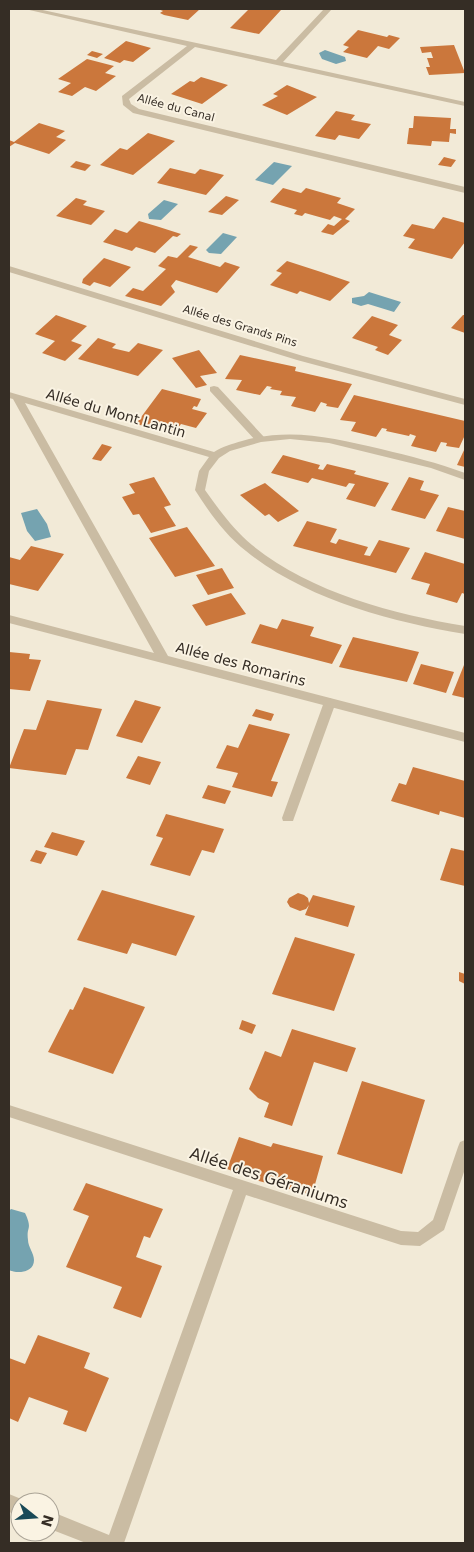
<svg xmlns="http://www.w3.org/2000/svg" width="474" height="1552" viewBox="0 0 474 1552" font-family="'DejaVu Sans',sans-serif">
<rect width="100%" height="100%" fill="#f2ead7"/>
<!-- water -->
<path fill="#75a3b0" d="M325,50L345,57L346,61L336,64L322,59L319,53Z
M274,162L292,166L273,185L255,180Z
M164,200L178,204L161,220L149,219L148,214Z
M223,233L237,237L221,254L209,253L206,250Z
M369,292L401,302L394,312L368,304L361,306L352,303V298L364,296Z
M37,509L47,524L51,537L35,541L27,531L21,513Z
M11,1209L25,1213C33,1230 26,1226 28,1240C28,1247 34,1253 34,1260C34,1273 17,1274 9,1270V1211Z"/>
<!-- building -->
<path fill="#cb773c" d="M158,9H200L188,20L164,15L160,13L163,11Z
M249,9H275L281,10L259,34L230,28Z
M358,30L387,37L389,35L400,38L389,49L378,46L367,58L343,52L349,47L343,45Z
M126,41L151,48L133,62L124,60L120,63L104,58Z
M454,45L465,73L429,75L426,67H430L427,58H433L431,52L422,53L420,47Z
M92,51L103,54L97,58L87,55Z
M87,59L114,66L105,73L116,76L96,91L85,87L72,96L58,92L71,83L58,79Z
M201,77L228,85L202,104L171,94L190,81L194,82Z
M287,85L317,97L287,115L262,105L278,96L273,94Z
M336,111L355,115L351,120L371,124L359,139L339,135L335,140L315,136Z
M414,116L451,118L450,129H456V134L450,133L449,142L432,141L431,146L407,144L409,128H413Z
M39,123L65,131L56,137L66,140L49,154L15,143L9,147V140L14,142Z
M148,133L175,141L133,175L100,165L120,148L127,150Z
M444,157L456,160L451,167L438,165Z
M76,161L91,165L85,171L70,167Z
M170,168L195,174L200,169L224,175L206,195L157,183Z
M283,188L301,193L306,188L341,198L337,203L355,209L345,219L350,221L333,235L321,232L328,224L334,226L342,219L334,216L330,220L305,213L302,216L294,214L297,210L270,202Z
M226,196L239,200L222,215L208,212Z
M76,198L87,201L83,205L105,211L91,225L56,216Z
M443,217L465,223V242L452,259L408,248L415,239L403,236L412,224L434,229Z
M139,221L156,226L181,234L177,237L173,236L155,253L136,247L132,251L103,242L115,229L127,233Z
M190,245L198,247L188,257L220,267L225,262L240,267L217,293L176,280L171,286L175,292L161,306L125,296L133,288L143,291L166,269L158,266L168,256L177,258Z
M104,258L131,267L110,287L94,282L90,286L82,283L83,279Z
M287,261L321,272L350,282L330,301L300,291L297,294L270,285L282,273L276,271Z
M56,315L87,326L71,341L82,345L65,361L42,353L55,341L35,334Z
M463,315H465V333L451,328Z
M372,316L398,325L389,335L402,340L388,355L375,350L378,347L352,338Z
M98,338L116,344L112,348L129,352L138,343L163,350L138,376L78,359Z
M199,350L217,373L200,376L207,385L196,388L172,358Z
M240,355L296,367L295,371L352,384L338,408L326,406L327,404L321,402L315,412L291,406L296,397L280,395L282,391L270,389L272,387L267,386L260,395L236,390L242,380L225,379Z
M162,389L201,399L197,407L194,406L192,409L207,413L196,428L181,424L178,428H181L176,434L136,424Z
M354,395L465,421V435L459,448L446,446L447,443L441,442L436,452L411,446L416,436L410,434L409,436L386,431L387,429L382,428L376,437L351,431L356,422L340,420Z
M102,444L112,447L101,461L92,459Z
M465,448V467L457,465Z
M283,455L320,465L318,469L323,470L327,464L356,471L354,474L389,483L375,507L346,499L355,484L349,483L346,487L312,478L308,483L271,473Z
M154,477L171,505L164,507L176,526L151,533L139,514L133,515L122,497L135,493L129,484Z
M409,477L424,481L420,490L439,495L425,519L391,510Z
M265,483L299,511L278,522L269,514L265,516L240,495Z
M448,507L465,511V539L436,531Z
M307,521L337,529L330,542L336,544L339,539L368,547L364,555L370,556L379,540L410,548L396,573L293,546Z
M187,527L215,566L175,577L149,538Z
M31,546L64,554L38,591L9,584V557L20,560Z
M425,552L465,564V594L462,593L457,603L426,594L430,584L411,579Z
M222,568L234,588L208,595L196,575Z
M231,593L246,614L206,626L192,605Z
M282,619L314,627L310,636L342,645L332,664L251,643L260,624L277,629Z
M353,637L419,652L407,682L339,667Z
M9,652L30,654L29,659L41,660L30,691L9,689Z
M421,664L454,672L446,693L413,684Z
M464,665H465V698L452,695Z
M47,700L102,709L88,750L76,749L66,775L9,768L24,729L36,730Z
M135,700L161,707L142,743L116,736Z
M256,709L274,714L271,721L252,716Z
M249,724L290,734L271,781L278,782L272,797L232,787L238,773L216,768L227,745L238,748Z
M138,756L161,762L150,785L126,778Z
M413,767L465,781V818L440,811L439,815L391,801L399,783L406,785Z
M208,785L231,791L225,804L202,798Z
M166,814L224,829L214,853L202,850L190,876L150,865L163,838L156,836Z
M52,832L85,841L77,856L44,847Z
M451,848L465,851V886L440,880Z
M36,850L47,853L41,864L30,861Z
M102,890L195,916L176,956L132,943L127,954L77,940Z
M298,893L304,895L308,898L309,903L313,895L355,906L348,927L305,915L309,905L306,909L300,911L290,907L287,902L289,898Z
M295,937L355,954L334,1011L272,994Z
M459,972L465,974V984L459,981Z
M84,987L145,1007L113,1074L48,1052L70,1009L73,1010Z
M242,1020L256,1025L252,1034L239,1029Z
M292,1029L356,1048L347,1072L314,1062L292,1126L264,1117L269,1103L258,1098L249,1089L265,1051L281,1057Z
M362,1081L425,1100L402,1174L337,1154Z
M239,1137L271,1147L273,1143L323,1156L312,1195L259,1181L227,1169Z
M86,1183L163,1209L150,1238L144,1236L136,1257L162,1266L141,1318L113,1308L122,1287L66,1267L89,1216L73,1210Z
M38,1335L90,1353L84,1368L109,1378L86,1432L63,1424L68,1411L29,1397L18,1422L9,1418V1358L25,1364Z"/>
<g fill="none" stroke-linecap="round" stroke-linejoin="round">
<!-- service -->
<path fill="#cabca3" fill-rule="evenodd" d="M214,386L218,387L264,437L265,439L264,441H256L210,391V387Z
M330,698L336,702L294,818L293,821H283L282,818L324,702Z"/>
<!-- minor -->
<path fill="#cabca3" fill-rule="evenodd" d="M25,9H38L276,60L324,9H332L283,62L465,102V106L195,47L129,99L131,104L139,109L465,187V193L133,113L123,105L122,96L187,46Z
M9,266L303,356L465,399V405L297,360L9,272Z
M9,392L214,452C223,446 232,444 242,441C291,427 333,438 381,449C410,456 438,463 465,473V480L431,468L329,443L290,439L261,442L230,451L219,458L209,471L205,490C219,510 234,530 252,545C309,592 394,614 465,626V634C392,622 305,599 246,551C225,535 209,512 195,490L199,471L209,457L25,403L168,656L465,733V742L9,623V615L154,653L13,399L9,398Z
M9,1105L401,1231L418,1232L433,1220L458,1147L460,1142L465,1140V1169L444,1230L420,1246L401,1245L246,1195L124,1543H86L50,1529V1511L109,1535L233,1190L9,1117Z
M9,1494L26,1501L20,1502V1516L9,1512Z"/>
</g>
<g text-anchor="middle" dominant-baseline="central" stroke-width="4" stroke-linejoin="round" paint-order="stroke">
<!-- far-street labels -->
<g font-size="11" fill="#352d25" stroke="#faf3e3">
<text transform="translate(176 108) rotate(15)">Allée du Canal</text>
<text transform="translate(240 326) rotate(17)">Allée des Grands Pins</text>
</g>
<!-- street labels -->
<g font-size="14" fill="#352d25" stroke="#faf3e3">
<text transform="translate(116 413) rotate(16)">Allée du Mont Lantin</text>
<text transform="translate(241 664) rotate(15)">Allée des Romarins</text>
</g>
<!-- near-street labels -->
<g font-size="16" fill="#352d25" stroke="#faf3e3">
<text transform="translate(269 1178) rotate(18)">Allée des Géraniums</text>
</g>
</g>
<!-- border -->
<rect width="474" height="1552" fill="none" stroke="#352d25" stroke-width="20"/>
<!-- north arrow -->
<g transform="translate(35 1517) rotate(107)"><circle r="24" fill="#faf3e3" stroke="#aba497"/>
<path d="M0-4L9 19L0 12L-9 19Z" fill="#194957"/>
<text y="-8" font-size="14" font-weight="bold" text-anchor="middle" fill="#352d25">N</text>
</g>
</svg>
